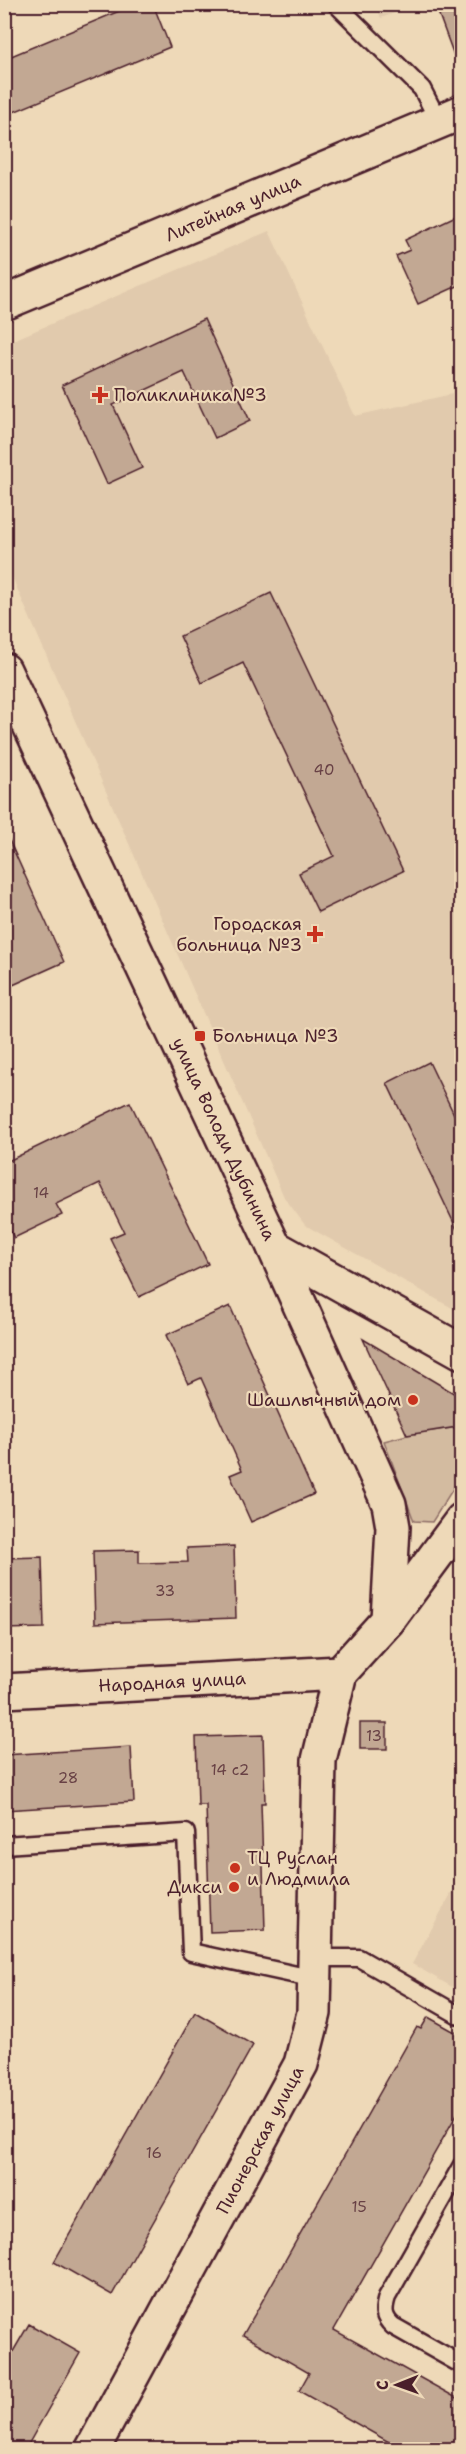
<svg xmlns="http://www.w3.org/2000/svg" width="466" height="2454" viewBox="0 0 466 2454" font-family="'Shantell Sans',sans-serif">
<rect width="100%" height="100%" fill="#eed9b8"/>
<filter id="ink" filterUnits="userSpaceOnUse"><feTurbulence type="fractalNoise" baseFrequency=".0167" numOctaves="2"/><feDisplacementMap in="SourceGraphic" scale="12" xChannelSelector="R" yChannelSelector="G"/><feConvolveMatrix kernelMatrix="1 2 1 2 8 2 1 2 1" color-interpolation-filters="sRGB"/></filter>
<g filter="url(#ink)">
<!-- built -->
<path fill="#e1caad" d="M376,5H416L381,18Z
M269,231L355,416L461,392V1313L305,1225L284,1197L5,561L4,344Z
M461,1876V1992L412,1964Z"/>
<!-- green -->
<path fill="#d3bba0" stroke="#8e6d66" stroke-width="1.5" d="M457,1416L461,1418V1476L432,1522L414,1521L384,1441L407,1435L457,1427Z"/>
<!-- building -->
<path fill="#c2a893" stroke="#4a1f2b" stroke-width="1.5" d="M136,4H153L170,47L4,116V59Z
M435,4H462V69H459Z
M462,213V284L418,304L396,256L410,250L405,240Z
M204,319L250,421L215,438L184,372L113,405L142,468L107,484L62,385Z
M271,593L403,871L318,912L299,873L334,856L243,663L202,683L180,636Z
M4,829L64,962L4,989Z
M429,1062L462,1131V1240L387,1083Z
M130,1102L208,1264L139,1297L110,1238L124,1232L100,1183L56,1204L62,1215L14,1238L4,1218V1163Z
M230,1306L314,1494L251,1522L230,1475L242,1470L201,1378L188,1384L166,1335Z
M363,1339L457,1395V1427L407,1435Z
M234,1546L236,1618L95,1623L93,1551L139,1550V1563L188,1562L187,1548Z
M42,1557L44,1628L4,1629V1558Z
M360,1723H387V1749H360Z
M263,1735L265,1803H261L265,1930L210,1932L206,1805H198L196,1737Z
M131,1747L134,1802L4,1810V1755Z
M195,2012L253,2045L112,2295L54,2262Z
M428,2017L462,2036V2105L334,2330L462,2401V2450H403L299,2391L309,2373L243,2335L417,2027L421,2029Z
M29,2324L80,2353L25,2450H4V2367Z"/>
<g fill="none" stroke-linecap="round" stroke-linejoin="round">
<!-- service casing -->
<g stroke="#4a1f2b" stroke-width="21">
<path id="service" d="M336,4L422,89L439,122
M4,1845L186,1833L191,1952L315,1979
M316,1958H359L462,2017
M462,2165L387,2297C383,2310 383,2317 393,2326L462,2365"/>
</g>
<!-- minor casing -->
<g stroke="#4a1f2b" stroke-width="38">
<path id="minor" d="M274,1247L462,1352
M388,1620L462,1520
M4,1691L340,1673"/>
</g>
<!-- tertiary casing -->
<g stroke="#4a1f2b" stroke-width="38">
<path id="tertiary" d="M4,303L462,112
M4,670L274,1247L389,1504L393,1527L388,1620L340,1673L319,1760L314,2013L301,2064L92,2450"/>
</g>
<!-- service -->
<use href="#service" stroke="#eed9b8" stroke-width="16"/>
<!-- minor -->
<use href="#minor" stroke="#eed9b8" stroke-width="33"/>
<!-- tertiary -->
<use href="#tertiary" stroke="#eed9b8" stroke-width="33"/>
</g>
</g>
<!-- markers -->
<g fill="#c8321e" stroke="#eed9b8" stroke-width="2">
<path d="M97 386h6v6h6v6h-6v6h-6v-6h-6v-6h6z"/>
<path d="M312 925h6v6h6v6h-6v6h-6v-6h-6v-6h6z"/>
<rect x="194" y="1030" width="12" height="12" rx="3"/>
<circle cx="413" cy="1400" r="6"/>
<circle cx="235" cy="1868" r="6"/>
<circle cx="234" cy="1887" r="6"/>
</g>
<g text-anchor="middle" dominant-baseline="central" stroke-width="4.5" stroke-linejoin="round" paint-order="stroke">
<!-- number labels -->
<g font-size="15" fill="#684145">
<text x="324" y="770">40</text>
<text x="41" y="1193">14</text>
<text x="165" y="1591">33</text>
<text x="374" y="1736">13</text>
<text x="230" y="1770">14 с2</text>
<text x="68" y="1778">28</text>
<text x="154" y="2153">16</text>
<text x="359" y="2207">15</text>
</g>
<!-- street labels -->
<g font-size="18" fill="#4a1f2b" stroke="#eed9b8">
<text transform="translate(233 208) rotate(-23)">Литейная улица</text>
<text transform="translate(224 1139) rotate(65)">улица Володи Дубинина</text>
<text transform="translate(172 1682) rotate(-3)">Народная улица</text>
<text transform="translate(260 2140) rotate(-62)">Пионерская улица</text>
</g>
<!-- poi labels -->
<g font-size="18" fill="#4a1f2b" stroke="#eed9b8" text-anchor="start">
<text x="114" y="395">Поликлиника№3</text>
<text x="302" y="924" text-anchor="end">Городская<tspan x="302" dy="21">больница №3</tspan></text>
<text x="212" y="1036">Больница №3</text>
<text x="401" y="1400" text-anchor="end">Шашлычный дом</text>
<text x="247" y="1858">ТЦ Руслан<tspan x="247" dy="21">и Людмила</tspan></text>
<text x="222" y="1887" text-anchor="end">Дикси</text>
</g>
</g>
<!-- margin -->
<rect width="466" height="2454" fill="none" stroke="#eed9b8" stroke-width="24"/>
<rect x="12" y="12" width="442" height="2430" fill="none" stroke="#4a1f2b" stroke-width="2" filter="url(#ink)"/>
<!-- north arrow -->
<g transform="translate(397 2385) rotate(269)" stroke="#eed9b8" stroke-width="4.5" paint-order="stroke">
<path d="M0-4.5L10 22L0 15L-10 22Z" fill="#4a1f2b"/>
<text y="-9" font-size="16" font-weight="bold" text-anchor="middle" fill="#4a1f2b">С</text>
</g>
</svg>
